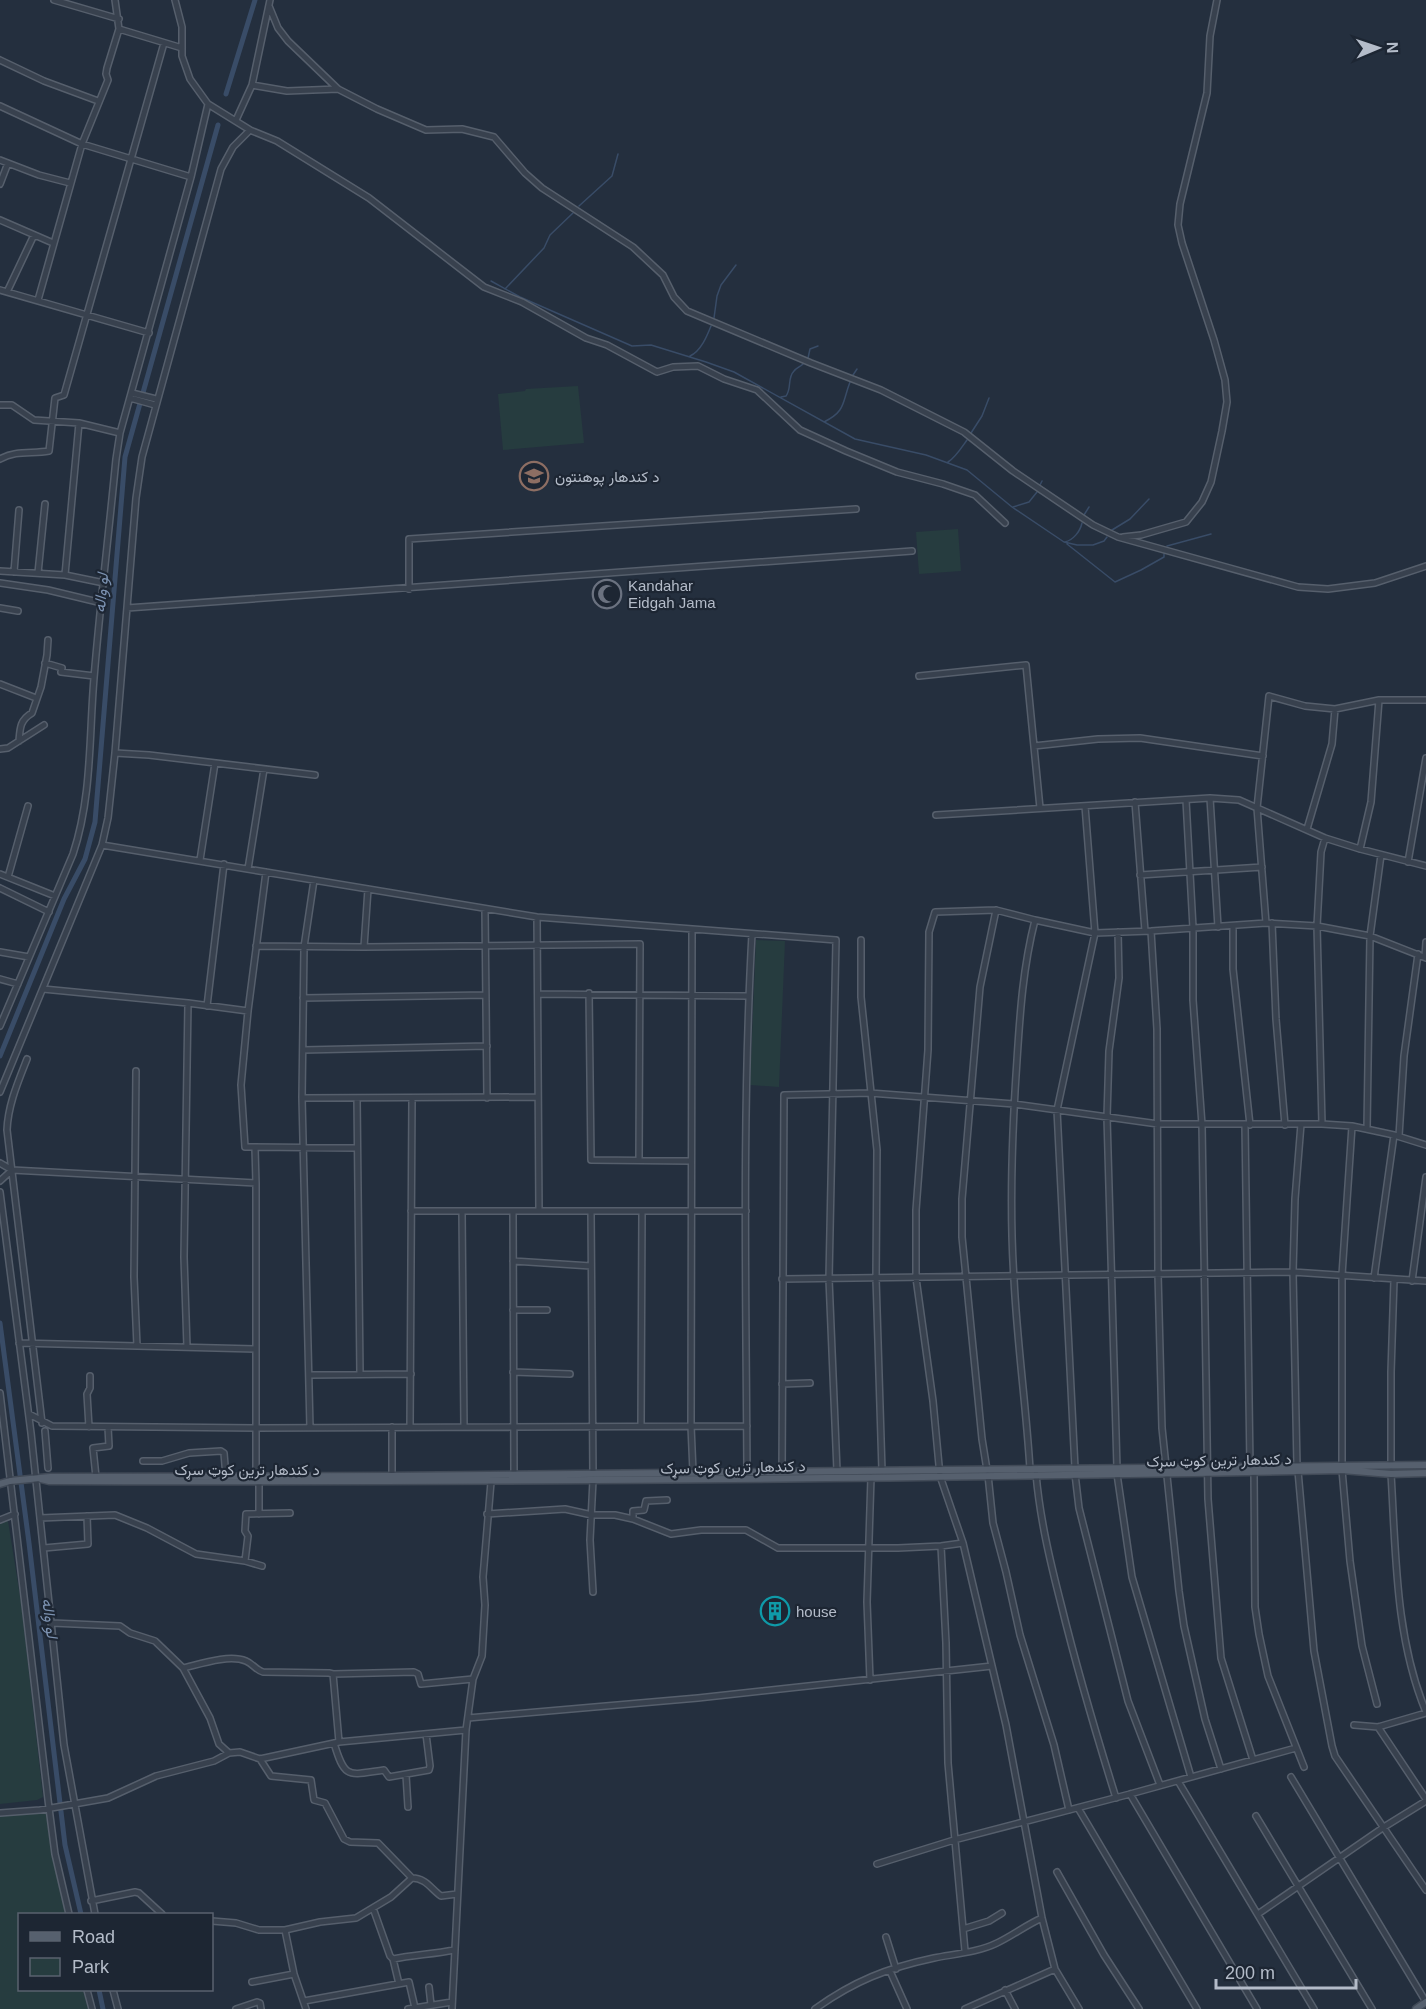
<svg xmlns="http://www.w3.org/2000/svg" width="1426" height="2009" viewBox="0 0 1426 2009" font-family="Helvetica,Vazirmatn,sans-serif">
<rect width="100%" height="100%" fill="#242f3e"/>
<!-- green -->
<path fill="#263c3f" d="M578,386L584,443L503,450L498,394L525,391L526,389Z
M958,529L961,571L919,574L916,532Z
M756,940L785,941L779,1087L750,1085Z
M8,1521L21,1602L43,1797L37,1800L0,1804V1524Z
M46,1813L52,1856L66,1914H20V1990H83L88,2009H0V1816Z"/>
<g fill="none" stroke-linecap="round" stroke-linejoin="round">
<!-- stream -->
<path stroke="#394c67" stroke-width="1.5" d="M579,206L612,176L618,154
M491,281L520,297L632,346L651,345L706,362L734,372L855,439L926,455L967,470L1012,507L1064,542L1077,545H1093L1104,541L1107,537
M505,289L544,248L550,235L573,213
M714,318L717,296L721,285L736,265
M690,356C701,351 707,336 711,326
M808,358L810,349L818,346
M853,375L857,369
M781,397L786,396C792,388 787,378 794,371C796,368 800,367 803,364
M824,422C846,411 842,403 850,382
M971,433L982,416L989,398
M948,462C955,458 962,447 967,440
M1040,485L1042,481
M1013,507L1029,502L1037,492
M1084,515L1089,507
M1112,530L1130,519L1149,499
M1065,542C1073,540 1080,532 1082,523
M1067,544L1115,582L1141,570L1164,557V554
M1167,546L1211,534"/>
<!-- canal -->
<path stroke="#394c67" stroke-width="5" d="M226,94L255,0
M0,1056L64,899L85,859L95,822L125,457L218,125
M0,1323L29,1543L65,1845L81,1914
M99,1990L103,2009"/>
<!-- minor casing -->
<g stroke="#565f6c" stroke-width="8">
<path id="minor" d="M54,0L119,19
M115,0L119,29L182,48
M175,0L182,27V56L190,79L208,104L250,130L277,141L369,198L484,287L522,302L586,338L607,345L657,372L673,367L698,366L724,379L757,390L800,430L846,451L897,472L943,484L975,495L1005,523
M269,6L278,28L288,41L338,89L377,109L426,130L462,129L494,137L525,173L542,188L633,247L663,275L674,297L687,311L811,363L881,390L964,432L1013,471L1093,525L1118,537L1298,587L1328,589L1375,583L1426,566
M0,60L44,81L98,101
M252,85L287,91L338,89
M0,106L82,144L191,177
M236,120L252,85L270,0
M0,160L39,175L70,183
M0,184L8,163
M0,220L53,243
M0,290L149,333
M7,292L34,235
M38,300L82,144L108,80L106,74L107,68L119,29
M132,393L156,399
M130,398L155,405
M0,405H12L34,420L79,423L120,433
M0,459C16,450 32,454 49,451L55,398L64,395L164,43
M1123,537L1141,535L1186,522L1202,502L1211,482L1222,431L1227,402L1225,380L1214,340L1182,243L1178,225L1180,204L1207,93L1210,36L1217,0
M0,571L65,575L104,583
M14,572L19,510
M38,573L45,504
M65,575L79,423
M0,583L48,590L102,603
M409,589V539L856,509
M0,608L18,611
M127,608L912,551
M45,663L62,668L61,672L94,676
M919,676L1026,665L1040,808
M0,684L36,698
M19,741C20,728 20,720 32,713L41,687L47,655L48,640
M1034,746L1098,739L1140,738L1263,756
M0,749L8,748L44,725
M115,753L149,755L315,775
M1210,798L1218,927
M1186,800L1193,928V1000L1202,1125L1208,1499L1221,1658L1253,1760
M1135,802L1145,931
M936,815L1210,798L1239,800L1325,838L1360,849L1426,866
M1307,829L1332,744L1335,709
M102,845L537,917L836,940L829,1279L837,1471
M1360,849L1371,802L1379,700
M200,860L215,763
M1408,862L1426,758
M248,869L264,769
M266,872L248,1011L241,1085L245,1147L357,1148
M0,874L55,896
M1140,875L1262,867
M8,877L28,806
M0,888L49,912
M485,909L487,1098
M537,917L539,1211
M1266,923L1257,808L1269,696L1305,706L1335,709L1379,700H1426
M1272,923L1276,1019L1285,1125
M1233,926V969L1250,1125
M692,930L691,1426L693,1472
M1151,931L1157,1029L1158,1274L1162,1428L1179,1591L1184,1626L1205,1719L1221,1769
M861,940V997L877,1150L876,1278L882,1471
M256,946L364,947L640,944L639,1160
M364,947L368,889
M0,952L29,957
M1425,957L1426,942
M0,979L18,984
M43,989L188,1003L248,1011
M589,993L591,1160L691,1161
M538,994L748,996
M303,998L486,995
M207,1006L224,864
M0,1026L73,854C92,797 89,737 94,678C100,605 109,532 116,459L120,433L191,177L208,104
M303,1050L487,1046
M27,1059C18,1082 8,1105 7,1130L42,1423
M136,1071L134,1277L137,1346
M0,1092L102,845L108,818L115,753L136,498L142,457L221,169L233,147L250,130
M302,1098L538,1097
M357,1098L360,1374
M1322,1124L1317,926L1321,852L1325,838
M1245,1125L1250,1466
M1367,1129L1370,936L1381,855
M1399,1136L1404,1056L1418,954
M255,1148L256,1183
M0,1163L12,1170L256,1183V1477
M0,1181L12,1170
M0,1192L31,1433L64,1745L95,1914
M411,1211H746
M462,1212L464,1427
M513,1212L514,1474
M591,1212L593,1474
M513,1261L591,1266
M1374,1278L1394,1135
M782,1279L1293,1272L1426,1281
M1412,1281L1426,1177
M513,1310H547
M19,1343L255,1349
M187,1347L184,1257L188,1003
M513,1372L570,1374
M309,1375L411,1374
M782,1384L810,1383
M0,1393L49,1808L55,1854L69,1914
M29,1414L52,1426L256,1428L747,1426
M641,1426L642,1211
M89,1427L87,1394L90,1388V1376
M410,1427L412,1098
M310,1428L302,1098L304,947L314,880
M45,1431L48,1468
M143,1461H162L189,1453L221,1451L224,1453L226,1477
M1342,1465V1275L1352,1126
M1297,1466L1293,1272L1295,1199L1301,1124
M1391,1466V1372L1394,1280
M1075,1468L1057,1110L1095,933L1085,806
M1117,1468L1107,1117L1109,1051L1119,978L1118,932
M1030,1469C1026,1405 1017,1342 1014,1279C1009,1206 1012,1132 1017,1060C1020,1013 1023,967 1035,920
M987,1470L982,1439L966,1277L962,1237V1199L980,987L996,910
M1342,1470L1350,1561L1362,1646L1377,1704
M1298,1471L1314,1651L1332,1746L1335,1756L1426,1890
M747,1472C746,1293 742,1113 752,934
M782,1472L784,1095L870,1093L1014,1104L1158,1124H1322L1352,1126L1394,1135L1426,1145
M1254,1472L1255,1607L1259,1634L1268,1676L1304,1767
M1036,1474C1040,1519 1050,1561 1061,1604C1077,1669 1096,1734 1116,1798
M1075,1474L1079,1508L1128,1701L1160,1785
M1117,1474L1132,1577L1191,1777
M1391,1474C1396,1554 1395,1637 1426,1712
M988,1475L993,1523L1006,1572L1020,1635L1054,1745L1069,1810
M96,1477L93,1448L109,1446L108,1427
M392,1479V1427
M259,1482V1514
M487,1514L565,1509L592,1515H615L633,1519L671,1534L701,1530H746L778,1548H898L941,1546L963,1543
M40,1518L115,1515L147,1528L196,1554L245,1561L262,1566
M633,1519V1511L644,1510L646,1501L667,1500
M0,1520L15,1514
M941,1546L946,1643L948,1763L965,1951
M44,1548L88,1544L87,1516
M245,1561L248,1536L245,1531L246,1514L290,1513
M593,1592L590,1540L593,1480
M52,1623L120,1626L130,1633L155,1641L183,1668L210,1718L219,1744L229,1753
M183,1668C200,1664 229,1654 246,1661C253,1664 256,1670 263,1672L329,1673L333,1674L414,1672L418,1674L421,1684L473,1679
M333,1674L339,1742
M870,1680L867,1602L871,1477
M468,1718L698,1698L992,1666
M1354,1725L1378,1727L1426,1713
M1378,1727L1426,1799
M334,1743C345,1780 348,1775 384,1770L389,1777L429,1770L430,1766L426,1734
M260,1759L271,1776L311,1780L314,1800L325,1803L344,1839L350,1842L378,1843L412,1878
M406,1775L408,1807
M1291,1777L1426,2002
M1178,1781L1314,2009
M1130,1794L1257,2009
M1078,1808L1197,2009
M0,1813L40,1810L108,1798L156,1776L214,1761L229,1753L240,1752L260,1759L339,1742L466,1730
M1256,1816L1372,2009
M877,1864L954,1840L1130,1794L1296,1748
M1057,1872L1104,1955L1139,2009
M91,1901L135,1892L139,1893L162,1914
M373,1908L390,1956L393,1959L399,1984
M1258,1914L1384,1827L1426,1801
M212,1921L236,1923L259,1930H285L320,1922L356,1918L391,1897L412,1878C426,1878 431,1889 441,1896L457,1894
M963,1929L989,1921L1002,1913
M285,1930L294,1974
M886,1937L896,1969
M393,1959C414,1955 434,1954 454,1950
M890,1971L907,2009
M252,1982L294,1974L306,2009
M429,1987L431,2005
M87,1990L92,2009
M113,1990L118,2009
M1005,1990L1015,2009
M304,2001L409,1982L415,2008
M236,2009L257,2002L260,2003L261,2009
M408,2009L452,2002
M452,2009L466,1730L473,1679L482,1656L485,1605L483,1577L491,1482
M815,2009C854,1981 887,1968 934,1958C954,1954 979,1952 997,1943C1012,1936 1026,1925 1042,1918
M965,2009L1055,1969
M1079,2009L1055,1969L1042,1918L1006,1725L992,1666L963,1543L940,1476L933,1401L916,1278V1210L928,1050L929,932L935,912L996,910L1035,920L1095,933L1151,931L1266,923L1317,926L1370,936L1426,958"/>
</g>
<!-- major casing -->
<g stroke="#414a57" stroke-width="9">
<path id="major" d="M41,1479L49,1481C480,1482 911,1479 1342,1470L1391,1474L1426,1473
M0,1484L10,1481L50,1477L391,1476L1426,1465
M1416,2009L1426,2002"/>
</g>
<!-- minor -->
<use href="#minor" stroke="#38414e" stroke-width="5"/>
<!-- major -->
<use href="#major" stroke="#56606e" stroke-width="6"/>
</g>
<!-- icons -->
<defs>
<g id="university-ring" transform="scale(1.5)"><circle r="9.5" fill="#1d2633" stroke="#8d6e63" stroke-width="1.5"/><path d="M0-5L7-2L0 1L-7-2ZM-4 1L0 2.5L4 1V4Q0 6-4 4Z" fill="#8d6e63"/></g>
<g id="mosque-ring" transform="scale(1.5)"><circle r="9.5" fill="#1d2633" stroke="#6b7280" stroke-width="1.5"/><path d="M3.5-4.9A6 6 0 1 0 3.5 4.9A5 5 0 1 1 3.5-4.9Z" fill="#6b7280"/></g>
<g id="building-ring" transform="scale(1.5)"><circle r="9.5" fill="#1d2633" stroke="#0f9aa8" stroke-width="1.5"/><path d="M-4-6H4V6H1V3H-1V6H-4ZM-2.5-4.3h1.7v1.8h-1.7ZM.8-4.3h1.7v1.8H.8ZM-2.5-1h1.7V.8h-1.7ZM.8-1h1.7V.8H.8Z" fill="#0f9aa8"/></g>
</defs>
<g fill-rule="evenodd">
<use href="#university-ring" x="534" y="476"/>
<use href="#mosque-ring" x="607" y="594"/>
<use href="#building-ring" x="775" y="1611"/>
</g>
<g text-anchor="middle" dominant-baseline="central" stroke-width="4.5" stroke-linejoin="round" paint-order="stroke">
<!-- poi labels -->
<g font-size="15" fill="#b4bcc9" stroke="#1d2633" text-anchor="start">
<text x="555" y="476">د کندهار پوهنتون</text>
<text x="628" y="585">Kandahar<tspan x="628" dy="17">Eidgah Jama</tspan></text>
<text x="796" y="1611">house</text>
</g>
<!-- street labels -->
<g font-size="15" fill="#b4bcc9" stroke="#1d2633">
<text transform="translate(1219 1460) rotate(-1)">د کندهار ترين کوټ سړک</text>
<text transform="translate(733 1467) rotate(-1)">د کندهار ترين کوټ سړک</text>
<text x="247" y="1469">د کندهار ترين کوټ سړک</text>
</g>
<!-- water labels -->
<g font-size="16" font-style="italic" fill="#7c92b1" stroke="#1d2633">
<text transform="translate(101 593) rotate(-85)">لو واله</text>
<text transform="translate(50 1618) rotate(83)">لو واله</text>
</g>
</g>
<!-- legend -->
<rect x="18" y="1913" width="195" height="78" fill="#1d2633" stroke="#59626f" stroke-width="1.5"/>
<rect x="30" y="1932" width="30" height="9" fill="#56606e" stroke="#59626f" stroke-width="1.5"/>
<text x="72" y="1943" font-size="18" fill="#b4bcc9">Road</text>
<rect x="30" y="1958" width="30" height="18" fill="#263c3f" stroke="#59626f" stroke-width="1.5"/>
<text x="72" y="1973" font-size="18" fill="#b4bcc9">Park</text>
<!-- north arrow -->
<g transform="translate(1378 48) rotate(88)" stroke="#1d2633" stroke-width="4.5" paint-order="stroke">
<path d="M0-4.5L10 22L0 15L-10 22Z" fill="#b4bcc9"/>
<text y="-9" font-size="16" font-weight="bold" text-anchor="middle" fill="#b4bcc9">N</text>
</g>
<!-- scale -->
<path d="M1216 1979v9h140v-9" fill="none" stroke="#b4bcc9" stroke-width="3"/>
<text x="1225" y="1979" font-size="18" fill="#b4bcc9" stroke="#1d2633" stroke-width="4.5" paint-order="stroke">200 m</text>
</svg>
